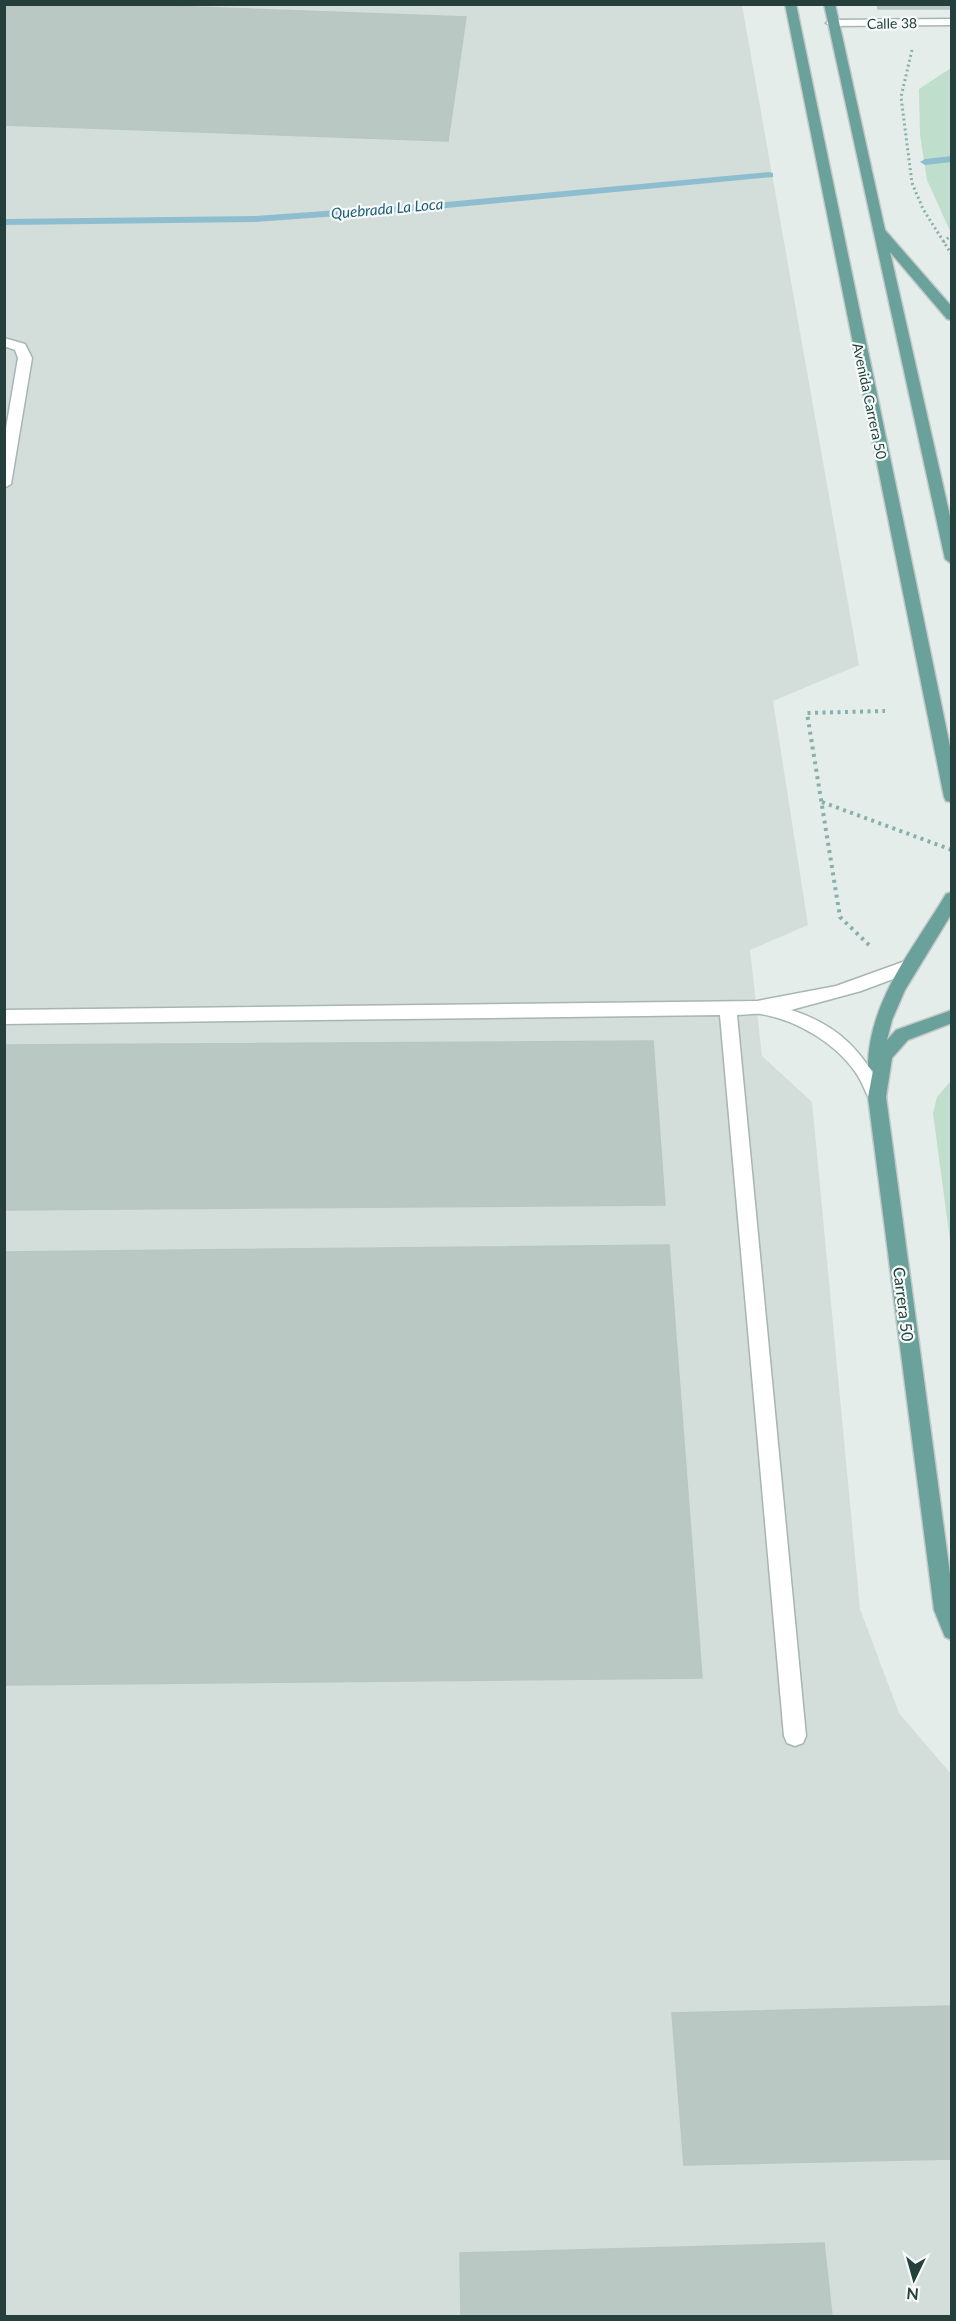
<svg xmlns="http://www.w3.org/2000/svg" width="956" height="2321" viewBox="0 0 956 2321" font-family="Lato,sans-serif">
<rect width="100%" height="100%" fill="#e5edeb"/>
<!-- built -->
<path fill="#d3ddda" d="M5,5H742L859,665L773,701L808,925L750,950L762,1056L812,1102L860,1609L899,1713L951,1774V2316H5Z"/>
<!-- green -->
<path fill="#bfdecb" d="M951,68V233L927,180L920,135L919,89Z
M951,1081V1248L933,1113L937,1097Z"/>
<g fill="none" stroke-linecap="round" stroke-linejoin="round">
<!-- stream -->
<path fill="#8fbdd0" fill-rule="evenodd" d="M952,156V162L925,165L920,162L925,159Z
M769,172L773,173V177L436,209L255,222L4,225V219L255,216L436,203Z"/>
</g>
<!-- building -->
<path fill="#bac8c4" stroke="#b7c7c3" stroke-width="1.5" d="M4,4H113L466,17L448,141L4,125Z
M877,4H949L950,9H878Z
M653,1041L665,1205L4,1210V1045Z
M669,1245L702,1678L4,1685V1252Z
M952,2006V2159L684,2165L672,2013Z
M824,2243L832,2316H461L460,2253Z"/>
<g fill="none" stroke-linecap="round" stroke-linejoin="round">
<!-- minor casing -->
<g stroke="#a7b5b3" stroke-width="3">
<path id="minor" d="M952,19V25L832,26L826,23L832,20Z
M4,338L25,344L32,358L11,484L4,488V440L18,358L15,350L4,346Z
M911,959L917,960L919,965L917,970L861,991L791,1010C839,1025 864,1052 886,1097L883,1102L877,1104L871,1102C866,1094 863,1084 858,1076C838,1044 797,1020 761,1014C754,1013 745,1015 737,1015L806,1736L803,1743L795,1746L787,1743L784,1736L720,1015L4,1024V1010L757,1001L836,986Z"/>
</g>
<!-- major casing -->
<g stroke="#c2c9c8" stroke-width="3">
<path id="major" d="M785,4H796L952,756V802L946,801L944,797Z
M824,4H835L885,230L952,307V320L947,319L890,252L952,525V564L945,559Z
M952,892V913L905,990L892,1020L887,1040L896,1030L952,1010V1023L908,1040L892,1058L886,1097L952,1589V1640L945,1637L934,1610L868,1097L873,1071L868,1066C869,1000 914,948 946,894Z"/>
</g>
<!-- path-far1 -->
<path stroke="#86b0a9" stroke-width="3" stroke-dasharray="2 3" stroke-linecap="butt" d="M912,50L901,97L912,183L923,209L952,255
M943,242L952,235"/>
<!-- path -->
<path stroke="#86b0a9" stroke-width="4" stroke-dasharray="3 4.5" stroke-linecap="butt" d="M822,802L952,850
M869,945L840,917L807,713L885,711"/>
<!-- minor -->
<use href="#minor" fill="#fff" fill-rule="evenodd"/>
<!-- major -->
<use href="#major" fill="#6ba19b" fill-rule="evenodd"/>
</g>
<g text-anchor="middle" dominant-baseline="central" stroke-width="4.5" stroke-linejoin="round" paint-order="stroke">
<!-- far-street labels -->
<g font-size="14" fill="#243f3c" stroke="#f5faf8">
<text transform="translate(892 23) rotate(-1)">Calle 38</text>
<text transform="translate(870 401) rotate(78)">Avenida Carrera 50</text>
</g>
<!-- far-water labels -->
<g font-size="15" font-style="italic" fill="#205e79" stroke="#f5faf8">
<text transform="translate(387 208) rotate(-5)">Quebrada La Loca</text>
</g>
<!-- street labels -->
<g font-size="16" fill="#243f3c" stroke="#f5faf8">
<text transform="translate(904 1304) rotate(83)">Carrera 50</text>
</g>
</g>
<!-- border -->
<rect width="956" height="2321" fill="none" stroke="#243f3c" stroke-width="12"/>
<!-- north arrow -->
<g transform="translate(914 2279) rotate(185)" stroke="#f5faf8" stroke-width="4.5" paint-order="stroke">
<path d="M0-4.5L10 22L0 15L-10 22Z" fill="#243f3c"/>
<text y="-9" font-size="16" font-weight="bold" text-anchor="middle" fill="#243f3c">N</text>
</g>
</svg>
